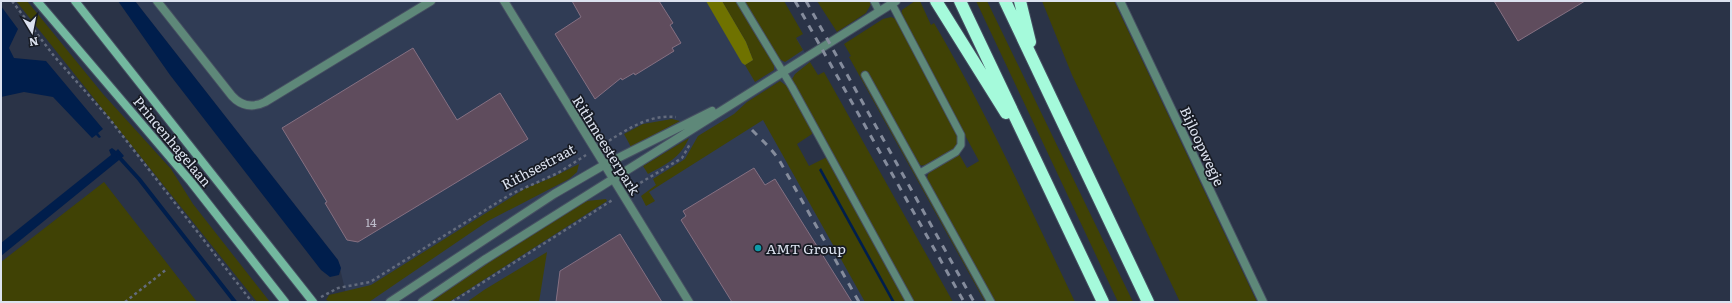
<svg xmlns="http://www.w3.org/2000/svg" width="1732" height="303" viewBox="0 0 1732 303" font-family="Literata,serif">
<rect width="100%" height="100%" fill="#2a3347"/>
<!-- built -->
<path fill="#303c55" d="M135,1H736L797,39L817,74L793,142L807,169L905,302H351L347,298L338,260Z"/>
<!-- green -->
<path fill="#404205" d="M16,1H27L103,94L171,169L193,204L270,302H257Z
M722,1H737L774,63V70L755,82L745,65L753,60L746,42Z
M744,1H784L803,34L796,38L803,50L785,62L779,59Z
M817,1H871V4L866,13L837,32Z
M915,1H920L931,25L934,23C987,113 1030,208 1075,302H994L927,179L928,174L931,171L959,154L967,168L979,161L901,17L902,10Z
M976,1H987L1133,302H1118Z
M1042,1H1114L1257,302H1180L1072,75Z
M891,17L896,19L958,136C958,141 958,145 955,148C950,154 926,168 920,165L866,72L988,302H985L849,57L851,56L844,44L883,19Z
M810,62L818,75L824,72L953,302H913L791,81L795,74Z
M780,81L788,87L813,131L812,134L797,144L809,166L827,157L907,302H865L763,120L649,192L655,201L646,206L641,196L656,185L653,179L685,159L698,136L734,114L747,102Z
M672,119L680,121L631,147L624,134L643,124Z
M689,138C679,159 668,163 648,174L643,166Z
M579,164L577,172L569,179L488,221L369,302H331L326,300L329,295L371,285L526,188L551,178Z
M104,182L197,302H1V262Z
M606,199L607,201L449,302H431L462,279L578,206L587,201Z
M547,252L539,302H467L484,290Z"/>
<!-- forest -->
<path fill="#6f7200" d="M706,1H722L746,42L753,60L745,65L742,63Z"/>
<!-- water -->
<path fill="#001e4c" d="M118,1H135L338,260L341,268L339,275L330,277L321,270L170,75Z
M1,6L18,29L9,48L14,58L46,61L103,129L98,133L101,137L99,138L96,135L92,138L53,97L24,92L1,97Z
M112,148L116,151L118,149L124,156L1,256V243L111,155L109,150Z
M821,168L895,302H892L819,170Z"/>
<g fill="none" stroke-linecap="round" stroke-linejoin="round">
<!-- stream -->
<path stroke="#001e4c" stroke-width="4" d="M118,156L139,179L235,302"/>
</g>
<!-- building -->
<path fill="#5f4c5d" stroke="#857082" d="M572,1H659L673,23L670,25L681,43L672,48L674,51L635,75L634,73L622,80L621,78L595,99L555,34L581,17Z
M1494,1H1585L1518,41Z
M413,48L457,120L500,93L528,139L358,242L347,240L325,203L327,202L282,128Z
M754,168L765,185L775,179L852,302H732L681,220L686,216L683,211Z
M620,234L662,302H556L560,271Z"/>
<g fill="none" stroke-linecap="round" stroke-linejoin="round">
<!-- service casing -->
<g stroke="#464f62" stroke-width="9">
<path id="service" d="M740,1L792,87L910,302
M874,1L879,11
M892,4L961,135V145L956,152L920,173
M865,75L991,302"/>
</g>
<!-- minor casing -->
<g stroke="#464f62" stroke-width="10">
<path id="minor" d="M157,1L232,96C241,106 253,108 265,102L431,1
M504,1L689,302
M1120,1L1263,302
M390,302L554,194L604,165L712,111
M422,302L484,260L896,1"/>
</g>
<!-- secondary casing -->
<g stroke="#464f62" stroke-width="10">
<path id="secondary" d="M37,1L191,182L285,302
M75,1L313,302"/>
</g>
<!-- motorway casing -->
<g stroke="#464f62" stroke-width="14">
<path id="motorway" d="M936,1L1006,113
M960,1L1103,302
M1005,1L1148,302
M1020,1L1030,42"/>
</g>
<!-- path -->
<path stroke="#636b7d" stroke-width="2.5" stroke-dasharray="3 3" stroke-linecap="butt" d="M12,1L54,56L108,117L252,302
M604,144C626,130 649,114 676,117
M630,189L682,158L690,144
M321,297L338,288L370,282L511,194L558,173L586,155
M125,302L167,269
M452,302L614,199"/>
<!-- service -->
<use href="#service" stroke="#5e8879" stroke-width="7"/>
<!-- minor -->
<use href="#minor" stroke="#5e8879" stroke-width="8"/>
<!-- secondary -->
<use href="#secondary" stroke="#73b89f" stroke-width="8"/>
<!-- motorway -->
<use href="#motorway" stroke="#a5fadb" stroke-width="12"/>
<!-- rail -->
<path stroke="#858c9c" stroke-width="3" stroke-dasharray="7 7" stroke-linecap="butt" d="M795,1L964,302
M806,1L974,302
M752,130L769,147L778,158L859,302"/>
</g>
<!-- markers -->
<circle fill="#0f9aa8" stroke="#171b24" stroke-width="1.5" cx="758" cy="248" r="4"/>
<g text-anchor="middle" dominant-baseline="central" stroke-width="3.5" stroke-linejoin="round" paint-order="stroke">
<!-- number labels -->
<g font-size="12" fill="#bdbcca">
<text x="371" y="222">14</text>
</g>
<!-- street labels -->
<g font-size="14" fill="#dce2ef" stroke="#171b24">
<text transform="translate(173 141) rotate(50)">Princenhagelaan</text>
<text transform="translate(607 145) rotate(58)">Rithmeesterpark</text>
<text transform="translate(1203 146) rotate(65)">Bijloopwegje</text>
<text transform="translate(538 166) rotate(-28)">Rithsestraat</text>
</g>
<!-- poi labels -->
<g font-size="14" fill="#dce2ef" stroke="#171b24" text-anchor="start">
<text x="766" y="248">AMT Group</text>
</g>
</g>
<!-- border -->
<rect width="1732" height="303" fill="none" stroke="#dce2ef" stroke-width="4"/>
<!-- north arrow -->
<g transform="translate(32 32) rotate(170)" stroke="#171b24" stroke-width="3" paint-order="stroke">
<path d="M0-3L7 15L0 10L-7 15Z" fill="#dce2ef"/>
<text y="-6" font-size="11" font-weight="bold" text-anchor="middle" fill="#dce2ef">N</text>
</g>
</svg>
